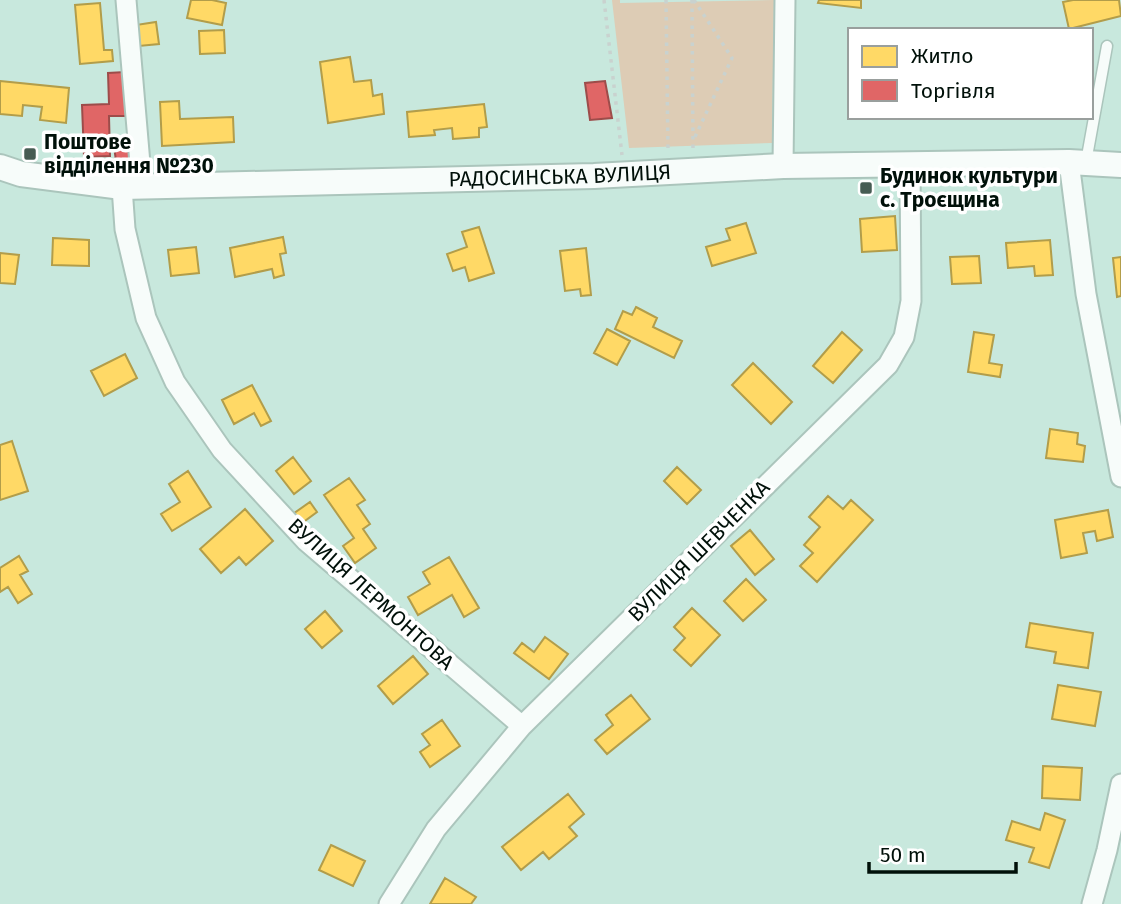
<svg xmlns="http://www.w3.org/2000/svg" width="1121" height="904" viewBox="0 0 1121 904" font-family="'Fira Sans',sans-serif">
<rect width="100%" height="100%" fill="#c8e8dd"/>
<!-- green -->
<path fill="#ddccb5" d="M612,0H620V3L774,0L772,143L629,148Z"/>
<!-- homes -->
<path fill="#ffd966" stroke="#b29d4a" stroke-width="2" d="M191,0H212L226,3L222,25L187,18Z
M819,0H861V8L818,3Z
M1073,0H1119L1121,16L1069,29L1063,2Z
M100,3L104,50H112L113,61L80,64L75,5Z
M156,22L159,44L139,46L136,25Z
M224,30L225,53L200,54L199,31Z
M350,57L354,82L371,80L373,96L382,94L384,114L328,123L320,62Z
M0,81L69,88L66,123L40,120L42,107L23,105L22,116L0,114Z
M179,101L180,119L233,117L234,142L162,146L160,102Z
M484,104L487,127L479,128V137L453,139L452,128L434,130L435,135L409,137L407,112Z
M895,216L897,250L862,252L860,219Z
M746,223L756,253L712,266L706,247L730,240L726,229Z
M479,227L494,273L469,281L465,267L453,271L447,254L467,247L462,232Z
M283,237L286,253L280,254L284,275L274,278L272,269L235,277L230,248Z
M53,238L89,240V266L52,265Z
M1050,240L1053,275L1035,276L1034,266L1008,268L1006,243Z
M196,247L199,273L171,276L168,250Z
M586,248L591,295L581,296L580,289L565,291L560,251Z
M0,253L19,255L15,284L0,283Z
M979,256L981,283L952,284L950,257Z
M1121,257V296L1117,297L1113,258Z
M636,307L657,318L653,327L682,341L674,358L615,329L623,311L632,315Z
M607,329L630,341L617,365L594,353Z
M842,332L862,350L833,383L813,366Z
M974,332L994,335L989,363L1002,365L1000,377L968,372Z
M125,354L137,378L104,396L91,371Z
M753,363L792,402L771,424L732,385Z
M252,385L271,421L261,426L254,413L234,424L222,400Z
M1050,429L1078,433L1077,444L1085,446L1083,462L1046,458Z
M12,441L28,491L0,500V445Z
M293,457L311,481L294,494L276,471Z
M677,467L701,490L687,504L664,481Z
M188,471L211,507L172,531L161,514L180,502L169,484Z
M349,478L365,500L357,505L370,524L363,529L376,548L355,563L343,546L354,538L324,495Z
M828,496L843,509L851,500L873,520L817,582L800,566L813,553L804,545L820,527L809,517Z
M310,502L317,512L298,526L290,516Z
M245,509L273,541L246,565L239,557L221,573L200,549Z
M1108,510L1113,537L1097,541L1095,531L1083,533L1087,553L1061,558L1055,520Z
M750,530L774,559L755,575L731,546Z
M19,556L28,571L20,575L32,594L18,603L8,587L0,592V568Z
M449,557L479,608L464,617L452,595L418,615L408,597L430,584L423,572Z
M746,579L766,600L743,621L724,601Z
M692,608L720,635L691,666L674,650L685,638L674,627Z
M325,611L342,631L322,648L305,629Z
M1030,623L1093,633L1088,668L1054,663L1056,652L1026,647Z
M545,637L568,654L549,679L514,653L522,643L534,652Z
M413,656L428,674L393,704L378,686Z
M1058,685L1101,692L1095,726L1052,719Z
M631,695L650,719L607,754L595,740L613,725L606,715Z
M442,720L460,746L430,767L420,752L430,745L422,734Z
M1043,766L1082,768L1080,800L1042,798Z
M568,794L584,814L569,827L577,836L549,859L543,852L521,870L502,847Z
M1045,813L1065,820L1049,868L1029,862L1034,848L1006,840L1012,821L1040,830Z
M331,845L365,861L353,886L319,870Z
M445,878L476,897L471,904H430Z"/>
<!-- shops -->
<path fill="#e06666" stroke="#9d4c4a" stroke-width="2" d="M125,72L126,116H109L110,156L84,157L82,105L109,104L108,73Z
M605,81L612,118L590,120L585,83Z
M131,137L136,171L118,174L113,140Z"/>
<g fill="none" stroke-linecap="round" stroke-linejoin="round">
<!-- service casing -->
<g stroke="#abc5bc" stroke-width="13">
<path id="service" d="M1086,162L1107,46"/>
</g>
<!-- minor casing -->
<g stroke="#abc5bc" stroke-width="23">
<path id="minor" d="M126,0L142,187
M1069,162L1086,294L1121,477
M783,166L785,0
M122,187L125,229L146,318L175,382L222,450L306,541L522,726
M389,904L436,829L522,726L888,365L904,337L911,301L910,163
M1092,904L1107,850L1121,784"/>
</g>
<!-- tertiary casing -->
<g stroke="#abc5bc" stroke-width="28">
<g id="tertiary">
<path id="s1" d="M0,167L21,174L122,187L594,176L783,166L1069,162L1121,165"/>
</g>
</g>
<!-- path -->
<path stroke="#c9d2cf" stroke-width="3.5" stroke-dasharray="3.5 5" stroke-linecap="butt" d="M604,0L622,155
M666,0L668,152
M692,0L693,151
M694,0L732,58L694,139"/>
<!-- service -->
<use href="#service" stroke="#f7fcfa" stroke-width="10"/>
<!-- minor -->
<use href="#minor" stroke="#f7fcfa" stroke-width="19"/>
<!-- tertiary -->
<use href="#tertiary" stroke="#f7fcfa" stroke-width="24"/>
</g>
<!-- markers -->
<g fill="#465c53" stroke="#fff" stroke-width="2.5">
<rect x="23" y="147" width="14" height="14" rx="3.5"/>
<rect x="859" y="181" width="14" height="14" rx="3.5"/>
</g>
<g text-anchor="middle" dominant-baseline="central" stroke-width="7" stroke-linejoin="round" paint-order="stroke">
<!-- poi labels -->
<g font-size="21" font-weight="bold" fill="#001009" stroke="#fff" text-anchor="start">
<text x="44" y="142">Поштове<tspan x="44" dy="24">відділення №230</tspan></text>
<text x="880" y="176">Будинок культури<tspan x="880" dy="24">с. Троєщина</tspan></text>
</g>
<!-- street labels -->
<g font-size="21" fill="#001009" stroke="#fff">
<text stroke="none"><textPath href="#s1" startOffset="562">РАДОСИНСЬКА ВУЛИЦЯ</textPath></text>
<text transform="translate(699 551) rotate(-45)">ВУЛИЦЯ ШЕВЧЕНКА</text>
<text transform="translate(371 594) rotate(42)">ВУЛИЦЯ ЛЕРМОНТОВА</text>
</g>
</g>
<!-- legend -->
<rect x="848" y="28" width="245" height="91" fill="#ffffff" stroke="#999f9d" stroke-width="2"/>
<rect x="862" y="46" width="35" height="21" fill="#ffd966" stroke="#999f9d" stroke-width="2"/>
<text x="911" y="63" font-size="21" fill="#001009">Житло</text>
<rect x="862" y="80" width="35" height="21" fill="#e06666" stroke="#999f9d" stroke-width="2"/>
<text x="911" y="98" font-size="21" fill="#001009">Торгівля</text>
<!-- scale -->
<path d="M869 862v10h147v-10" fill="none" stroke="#001009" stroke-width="3.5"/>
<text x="880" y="862" font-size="21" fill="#001009" stroke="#ffffff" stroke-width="5" paint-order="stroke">50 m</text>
</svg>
